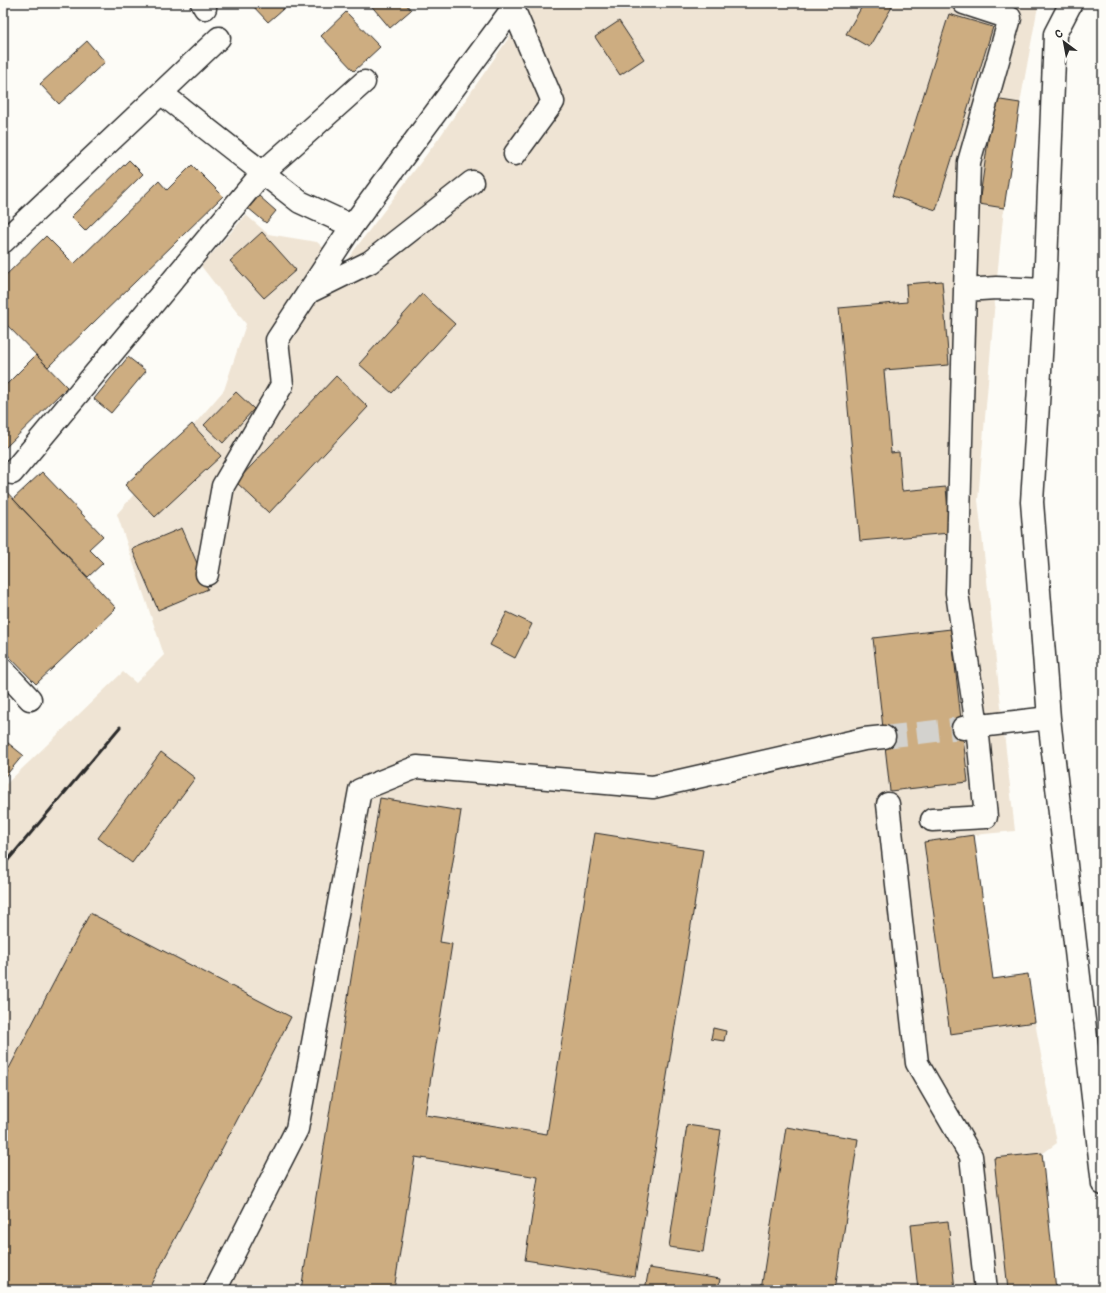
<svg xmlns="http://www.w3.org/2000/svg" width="1106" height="1293" viewBox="0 0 1106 1293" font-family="Pangolin,sans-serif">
<rect width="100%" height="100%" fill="#fdfcf7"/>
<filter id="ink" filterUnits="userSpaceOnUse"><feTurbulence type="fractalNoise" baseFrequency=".025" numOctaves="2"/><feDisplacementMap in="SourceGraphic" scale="8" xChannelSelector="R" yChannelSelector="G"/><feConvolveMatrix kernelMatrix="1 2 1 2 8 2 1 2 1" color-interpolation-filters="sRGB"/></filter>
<g filter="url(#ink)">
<!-- built -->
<path fill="#efe4d4" d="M533,3H1031L1038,6L1020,103L1004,208L996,288L978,500L1015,831L974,835L993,979L1028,974L1035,1022L1057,1143L1042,1154L1056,1290H3V787L123,672L136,683L164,655L117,514L224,390L246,324L201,266L246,215L268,234L317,242L343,265L439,138Z"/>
<!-- building -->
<path fill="#cdad81" stroke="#2b2b2b" d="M252,3H290L268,22L251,4Z
M369,3H405L411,10L390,28Z
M864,3H885L892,7L869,47L846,34Z
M346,12L380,47L354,71L321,36Z
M949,14L993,27L936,210L892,196Z
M619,21L644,59L620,75L595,37Z
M87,41L105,62L59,104L40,84Z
M994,99L1020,103L1004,208L979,204Z
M129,160L143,174L85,231L71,217Z
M192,165L223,196L48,367L3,321V278L46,236L74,264L159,181L167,190Z
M259,196L276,211L266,223L248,208Z
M262,232L296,270L264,298L230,261Z
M942,281L949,365L884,370L891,453L899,452L902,491L946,487L950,533L860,541L839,308L907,302L906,284Z
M422,294L455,324L392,393L359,364Z
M36,355L67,387L3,450V388Z
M128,357L146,371L111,413L94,399Z
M336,376L368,407L269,513L236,482Z
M236,392L254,409L223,443L204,425Z
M192,424L221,456L155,517L125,485Z
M42,472L103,536L89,549L103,563L88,577L13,499Z
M3,488L116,608L36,684L3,650Z
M182,528L208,589L158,610L132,549Z
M507,612L532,624L515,658L490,645Z
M951,629L968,782L890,791L873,638Z
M3,739L23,755L3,779Z
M161,752L195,778L132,863L98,838Z
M380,798L461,811L440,942L452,944L425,1115L547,1134L595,833L703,850L635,1277L525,1260L538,1177L415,1157L394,1290H301Z
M974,835L993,979L1028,974L1035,1022L950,1034L924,842Z
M90,913L291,1017L148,1290H3V1080Z
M713,1028L726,1031L724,1041L711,1039Z
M687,1125L721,1130L703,1252L669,1247Z
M786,1127L858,1139L835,1290H761Z
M1042,1153L1056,1290H1008L994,1158Z
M948,1221L955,1290H918L911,1225Z
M649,1268L720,1279L718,1290H645Z"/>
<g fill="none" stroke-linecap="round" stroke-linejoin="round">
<!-- minor-tunnel -->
<path stroke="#d3d2ce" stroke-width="22" stroke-dasharray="22 11" stroke-linecap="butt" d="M884,737L962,728"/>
<!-- minor casing -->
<g stroke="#2b2b2b" stroke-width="25">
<path id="minor" d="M202,3L205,8
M1071,3L1055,34L1045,290L1032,502L1049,718L1103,1184
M513,8L553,102L515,154
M219,38L161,93L300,202L352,226L513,8L515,3
M3,242L161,93
M965,290L996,288L1045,290
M309,292L370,262L472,182
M12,473L263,172L364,82
M207,574L223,486L282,385L277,340L352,226
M3,670L30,699
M963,728L1049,718
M888,804L917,1063L971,1156L986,1290
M932,820L986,817L977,726L957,593L965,290L969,162L1010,18L964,3
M215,1290L297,1129L360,790L417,767L653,787L864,739L884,737"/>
</g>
<!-- minor -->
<use href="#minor" stroke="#fdfcf7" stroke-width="22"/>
<!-- rail -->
<path stroke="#2b2b2b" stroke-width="3" d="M3,866L120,727"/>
</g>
</g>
<!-- margin -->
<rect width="1106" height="1293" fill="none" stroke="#fdfcf7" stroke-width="16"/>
<rect x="8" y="8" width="1090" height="1277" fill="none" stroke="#2b2b2b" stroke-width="1.5" filter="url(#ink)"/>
<!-- north arrow -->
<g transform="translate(1064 42) rotate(328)" stroke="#fdfcf7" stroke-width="3" paint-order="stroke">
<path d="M0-3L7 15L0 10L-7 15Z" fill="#2b2b2b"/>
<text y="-6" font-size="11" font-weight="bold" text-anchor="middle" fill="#2b2b2b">С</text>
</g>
</svg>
